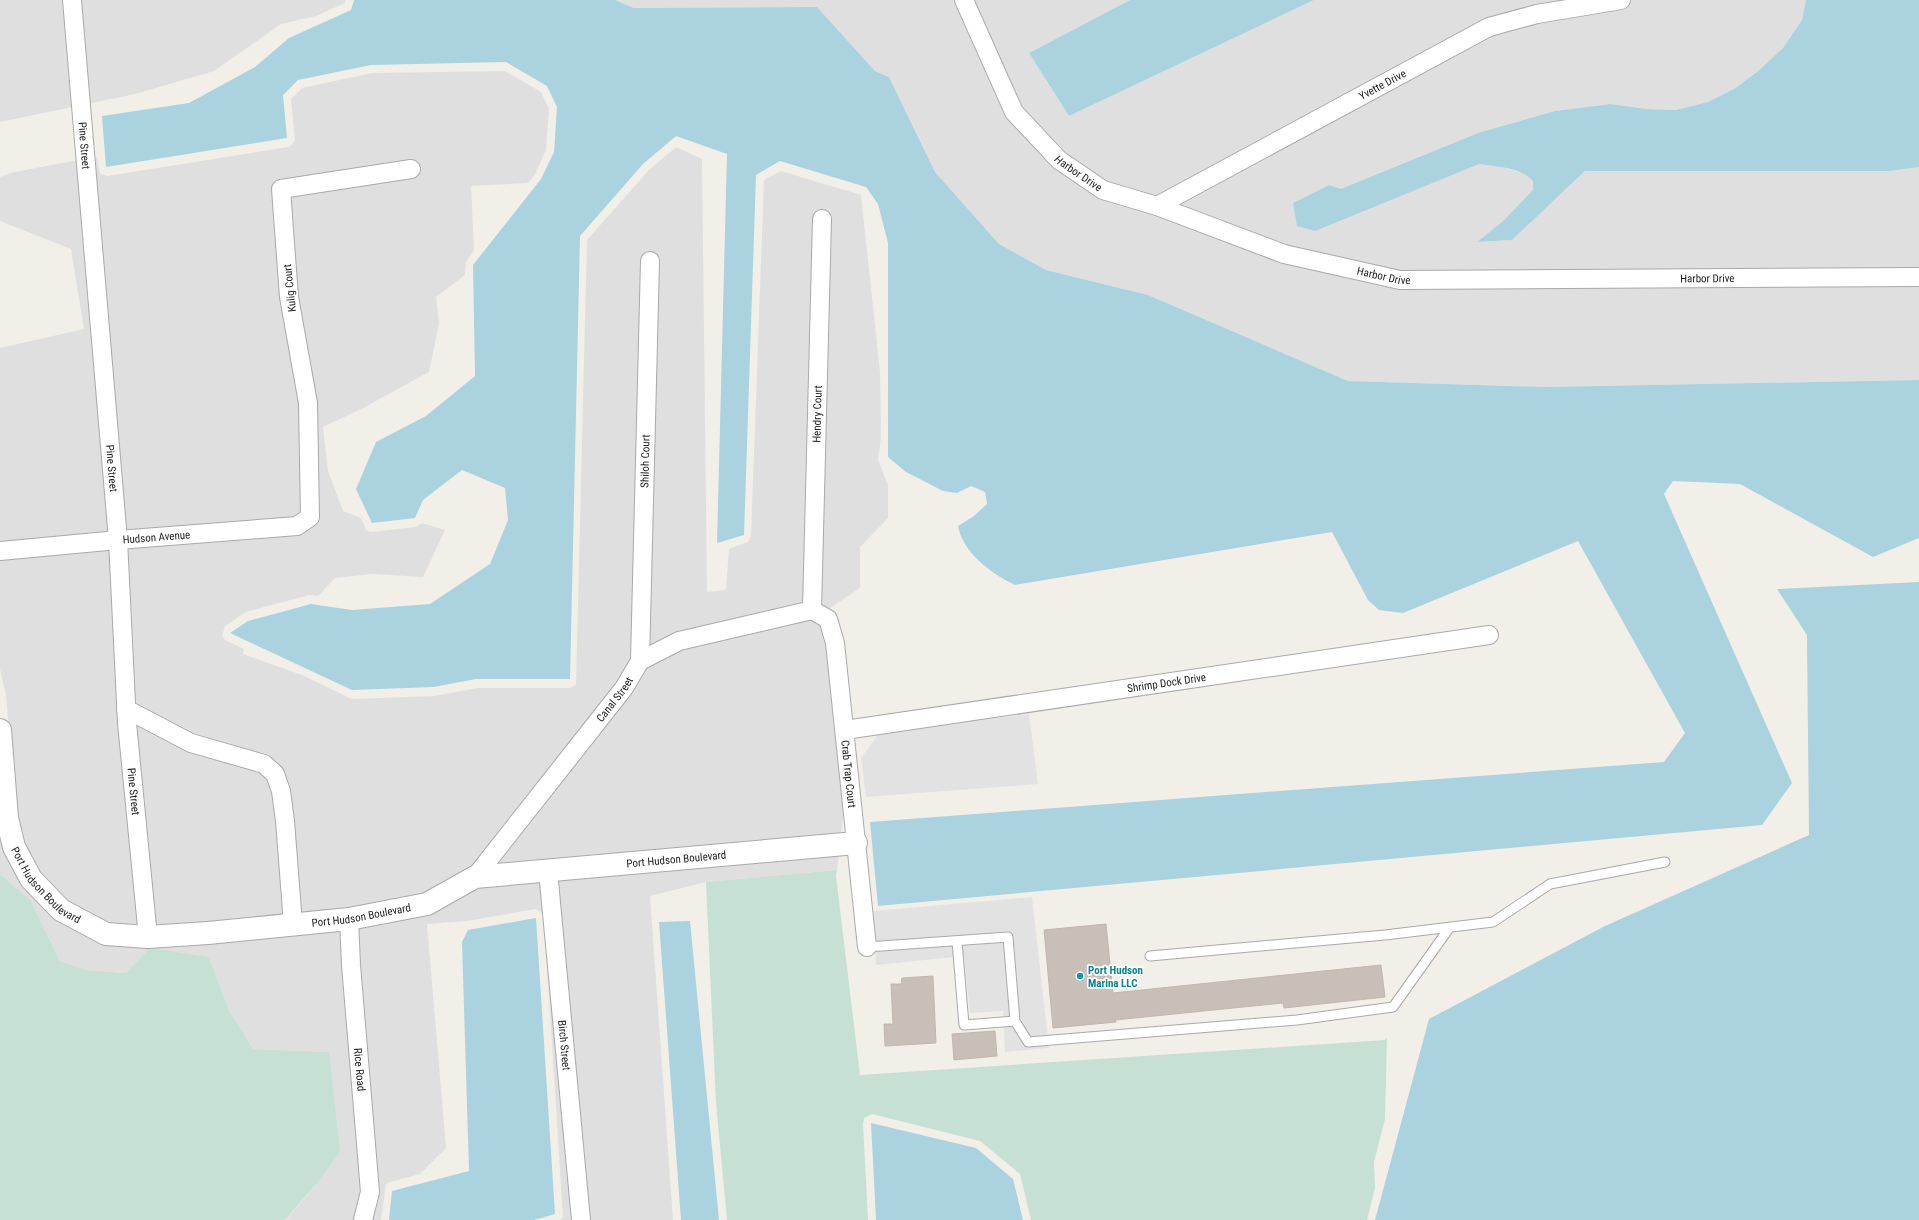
<svg xmlns="http://www.w3.org/2000/svg" width="1919" height="1220" viewBox="0 0 1919 1220" font-family="'Roboto Condensed',sans-serif">
<rect width="100%" height="100%" fill="#f2efe9"/>
<!-- residential -->
<path fill="#e0dfdf" d="M0,0H345V3L316,16L281,24L214,71L135,94L0,122Z
M615,0H1130L1029,53L1069,116L1314,0H1806L1802,20L1783,48L1757,72L1734,89L1708,102L1676,110L1647,109L1610,104L1555,111L1478,133L1341,190L1329,185L1293,203L1479,164L1501,166L1529,176L1534,180L1533,190L1502,222L1478,242L1512,240L1585,171H1890L1919,167V380L1545,387L1348,381L1148,295L1046,270L999,244L935,172L889,77L875,71L817,7L634,8Z
M505,71L541,92L549,109L546,150L535,174L528,183L471,186L474,250L466,262L465,275L436,297L439,323L429,372L363,408L323,427L328,471L343,511L361,518L366,530L370,532L416,527L422,523L445,530L423,577L373,574L335,578L318,596L309,595L246,612L225,626L222,636L225,640L244,649L243,654L302,675L352,699L435,696L477,688H570L576,685L587,240L649,170L676,147L702,159L707,592L726,590L729,549L748,542L751,536L764,180L781,171L861,195L880,372L881,437L878,460L888,485V518L860,547V588L821,614L831,676L844,809L841,834L424,894L348,909L207,923L148,926L108,923L66,901L38,872L23,843L16,816L6,695L0,669V348L84,329L71,249L0,221V177L10,173L93,157H97L100,173L107,176L288,147L292,145L295,140L291,99L302,88L372,73Z
M0,827L23,884L133,946L477,887L839,855L837,870L706,882L650,896L673,1220H560L563,1217L544,918L540,911L535,909L467,921L427,924L446,1148L420,1174L390,1182L386,1184L381,1220H286L316,1184L329,1052L253,1049L229,1010L209,957L135,964L126,973L87,970L60,961L31,901L0,874Z"/>
<!-- wetland -->
<path fill="#c6e0d4" d="M837,870L836,876L860,1075L1385,1040L1387,1038L1385,1119L1374,1162L1375,1188L1367,1220H1031L1020,1174L980,1141L872,1114L864,1118L863,1124L868,1220H727L716,1103L706,882Z
M0,874L31,901L60,961L87,970L126,973L150,948L209,957L229,1010L253,1049L329,1052L340,1152L316,1184L285,1220H0Z"/>
<!-- parking -->
<path fill="#e2e2e2" d="M1029,714L1038,784L866,797L861,758L876,738V731Z
M1032,897L1049,1048L1005,1052L1003,1011L970,1013L964,956L876,965L873,911Z"/>
<!-- water -->
<path fill="#aad3df" d="M354,0H615L634,8L817,7L875,71L889,77L935,172L999,244L1046,270L1148,295L1348,381L1545,387L1919,380V538L1873,557L1740,484L1673,481L1664,494L1792,783L1762,825L878,906L870,822L1664,762L1685,733L1578,541L1403,613L1379,610L1368,600L1332,532L1015,585C992,574 963,553 958,526L974,516L987,504L985,492L971,486L957,493L943,491L906,472L888,457V243L878,204L866,187L780,161L756,175L744,535L717,543L727,154L676,136L643,164L580,236L570,679H476L434,687L352,690L230,633L248,621L311,604L352,610L430,604L490,564L508,520L505,488L462,470L423,500L415,518L372,523L356,489L376,442L426,416L475,376L473,265L541,179L554,152L557,107L547,86L506,62L371,65L298,80L283,95L287,138L106,167L102,116L189,103L255,67L289,38L351,10Z
M1130,0H1314L1069,116L1029,53Z
M1806,0H1919V167L1890,171H1585L1512,240L1477,242L1502,222L1533,190V181C1522,168 1495,166 1479,164L1315,231L1297,226L1293,203L1329,185L1341,189L1478,133L1555,111L1610,104L1647,109L1676,110L1708,102L1734,89L1757,72L1783,48L1802,20Z
M1919,582V1220H1375L1429,1019L1605,926L1809,835L1807,635L1777,589Z
M536,918L555,1214L534,1220H389L392,1191L469,1171L462,942L468,930Z
M690,921L719,1220H681L659,922Z
M871,1123L976,1148L1013,1179L1023,1220H876Z"/>
<!-- building -->
<path fill="#c7bfb8" stroke="#c4b6ab" d="M1106,924L1113,993L1381,965L1385,997L1284,1008L1283,1003L1115,1020L1116,1022L1053,1028L1044,930Z
M933,976L936,1043L885,1046L884,1024H893L891,984H901L902,978Z
M995,1031L997,1056L954,1060L952,1034Z"/>
<g fill="none" stroke-linecap="round" stroke-linejoin="round">
<!-- service casing -->
<g stroke="#a9a9a9" stroke-width="11">
<path id="service" d="M867,947L1008,937L1015,1021L964,1025L957,941
M1150,956L1385,935L1493,922L1550,884L1665,862
M1015,1021L1028,1042L1297,1020L1393,1007L1450,927"/>
</g>
<!-- minor casing -->
<g stroke="#a9a9a9" stroke-width="20">
<g id="minor">
<path id="s1" d="M72,0L118,540L127,723L148,937"/>
<path id="s2" d="M964,0L1014,112L1059,160L1103,190L1157,206L1284,254L1400,280L1919,277"/>
<path id="s3" d="M1157,206L1489,27L1537,14L1621,0"/>
<path id="s4" d="M0,551L118,540L297,526L310,517L308,403L289,297L281,189L411,169"/>
<path id="s5" d="M812,610L822,219"/>
<path id="s6" d="M812,610L828,619L835,643L867,947"/>
<path id="s7" d="M640,661L650,261"/>
<path d="M126,709L191,743L264,764L275,774L281,791L285,821L293,924"/>
<path id="s8" d="M845,730L1489,635"/>
<path id="s9" d="M548,871L581,1220"/>
<path id="s10" d="M475,877L624,688L640,661L679,641L812,610"/>
<path id="s11" d="M349,919L351,965L370,1192L363,1220"/>
</g>
</g>
<!-- tertiary casing -->
<g stroke="#a9a9a9" stroke-width="24">
<g id="tertiary">
<path id="s12" d="M0,730L7,818L14,847L31,879L61,910L106,934L148,937L208,933L349,919L427,904L475,877L856,843"/>
</g>
</g>
<!-- service -->
<use href="#service" stroke="#fff" stroke-width="9"/>
<!-- minor -->
<use href="#minor" stroke="#fff" stroke-width="18"/>
<!-- tertiary -->
<use href="#tertiary" stroke="#fff" stroke-width="22"/>
</g>
<!-- markers -->
<circle fill="#0f9aa8" stroke="#fff" stroke-width="1.5" cx="1080" cy="976" r="4"/>
<g text-anchor="middle" dominant-baseline="central" stroke-width="3.5" stroke-linejoin="round" paint-order="stroke">
<!-- street labels -->
<g font-size="11" fill="#222" stroke="#fff">
<text stroke="none"><textPath href="#s3" startOffset="256">Yvette Drive</textPath></text>
<text stroke="none"><textPath href="#s1" startOffset="146">Pine Street</textPath></text>
<text stroke="none"><textPath href="#s2" startOffset="212">Harbor Drive</textPath></text>
<text stroke="none"><textPath href="#s2" startOffset="536">Harbor Drive</textPath></text>
<text stroke="none"><textPath href="#s2" startOffset="860">Harbor Drive</textPath></text>
<text transform="translate(290 288) rotate(-96)">Kulig Court</text>
<text stroke="none"><textPath href="#s5" startOffset="196">Hendry Court</textPath></text>
<text stroke="none"><textPath href="#s7" startOffset="200">Shiloh Court</textPath></text>
<text stroke="none"><textPath href="#s1" startOffset="470">Pine Street</textPath></text>
<text stroke="none"><textPath href="#s4" startOffset="157">Hudson Avenue</textPath></text>
<text stroke="none"><textPath href="#s8" startOffset="325">Shrimp Dock Drive</textPath></text>
<text stroke="none"><textPath href="#s10" startOffset="226">Canal Street</textPath></text>
<text stroke="none"><textPath href="#s6" startOffset="175">Crab Trap Court</textPath></text>
<text stroke="none"><textPath href="#s1" startOffset="794">Pine Street</textPath></text>
<text stroke="none"><textPath href="#s12" startOffset="829">Port Hudson Boulevard</textPath></text>
<text stroke="none"><textPath href="#s12" startOffset="169">Port Hudson Boulevard</textPath></text>
<text stroke="none"><textPath href="#s12" startOffset="505">Port Hudson Boulevard</textPath></text>
<text stroke="none"><textPath href="#s9" startOffset="175">Birch Street</textPath></text>
<text stroke="none"><textPath href="#s11" startOffset="151">Rice Road</textPath></text>
</g>
<!-- culture labels -->
<g font-size="11" font-weight="bold" fill="#0d838f" stroke="#fff" text-anchor="start">
<text x="1088" y="970">Port Hudson<tspan x="1088" dy="13">Marina LLC</tspan></text>
</g>
</g>
</svg>
